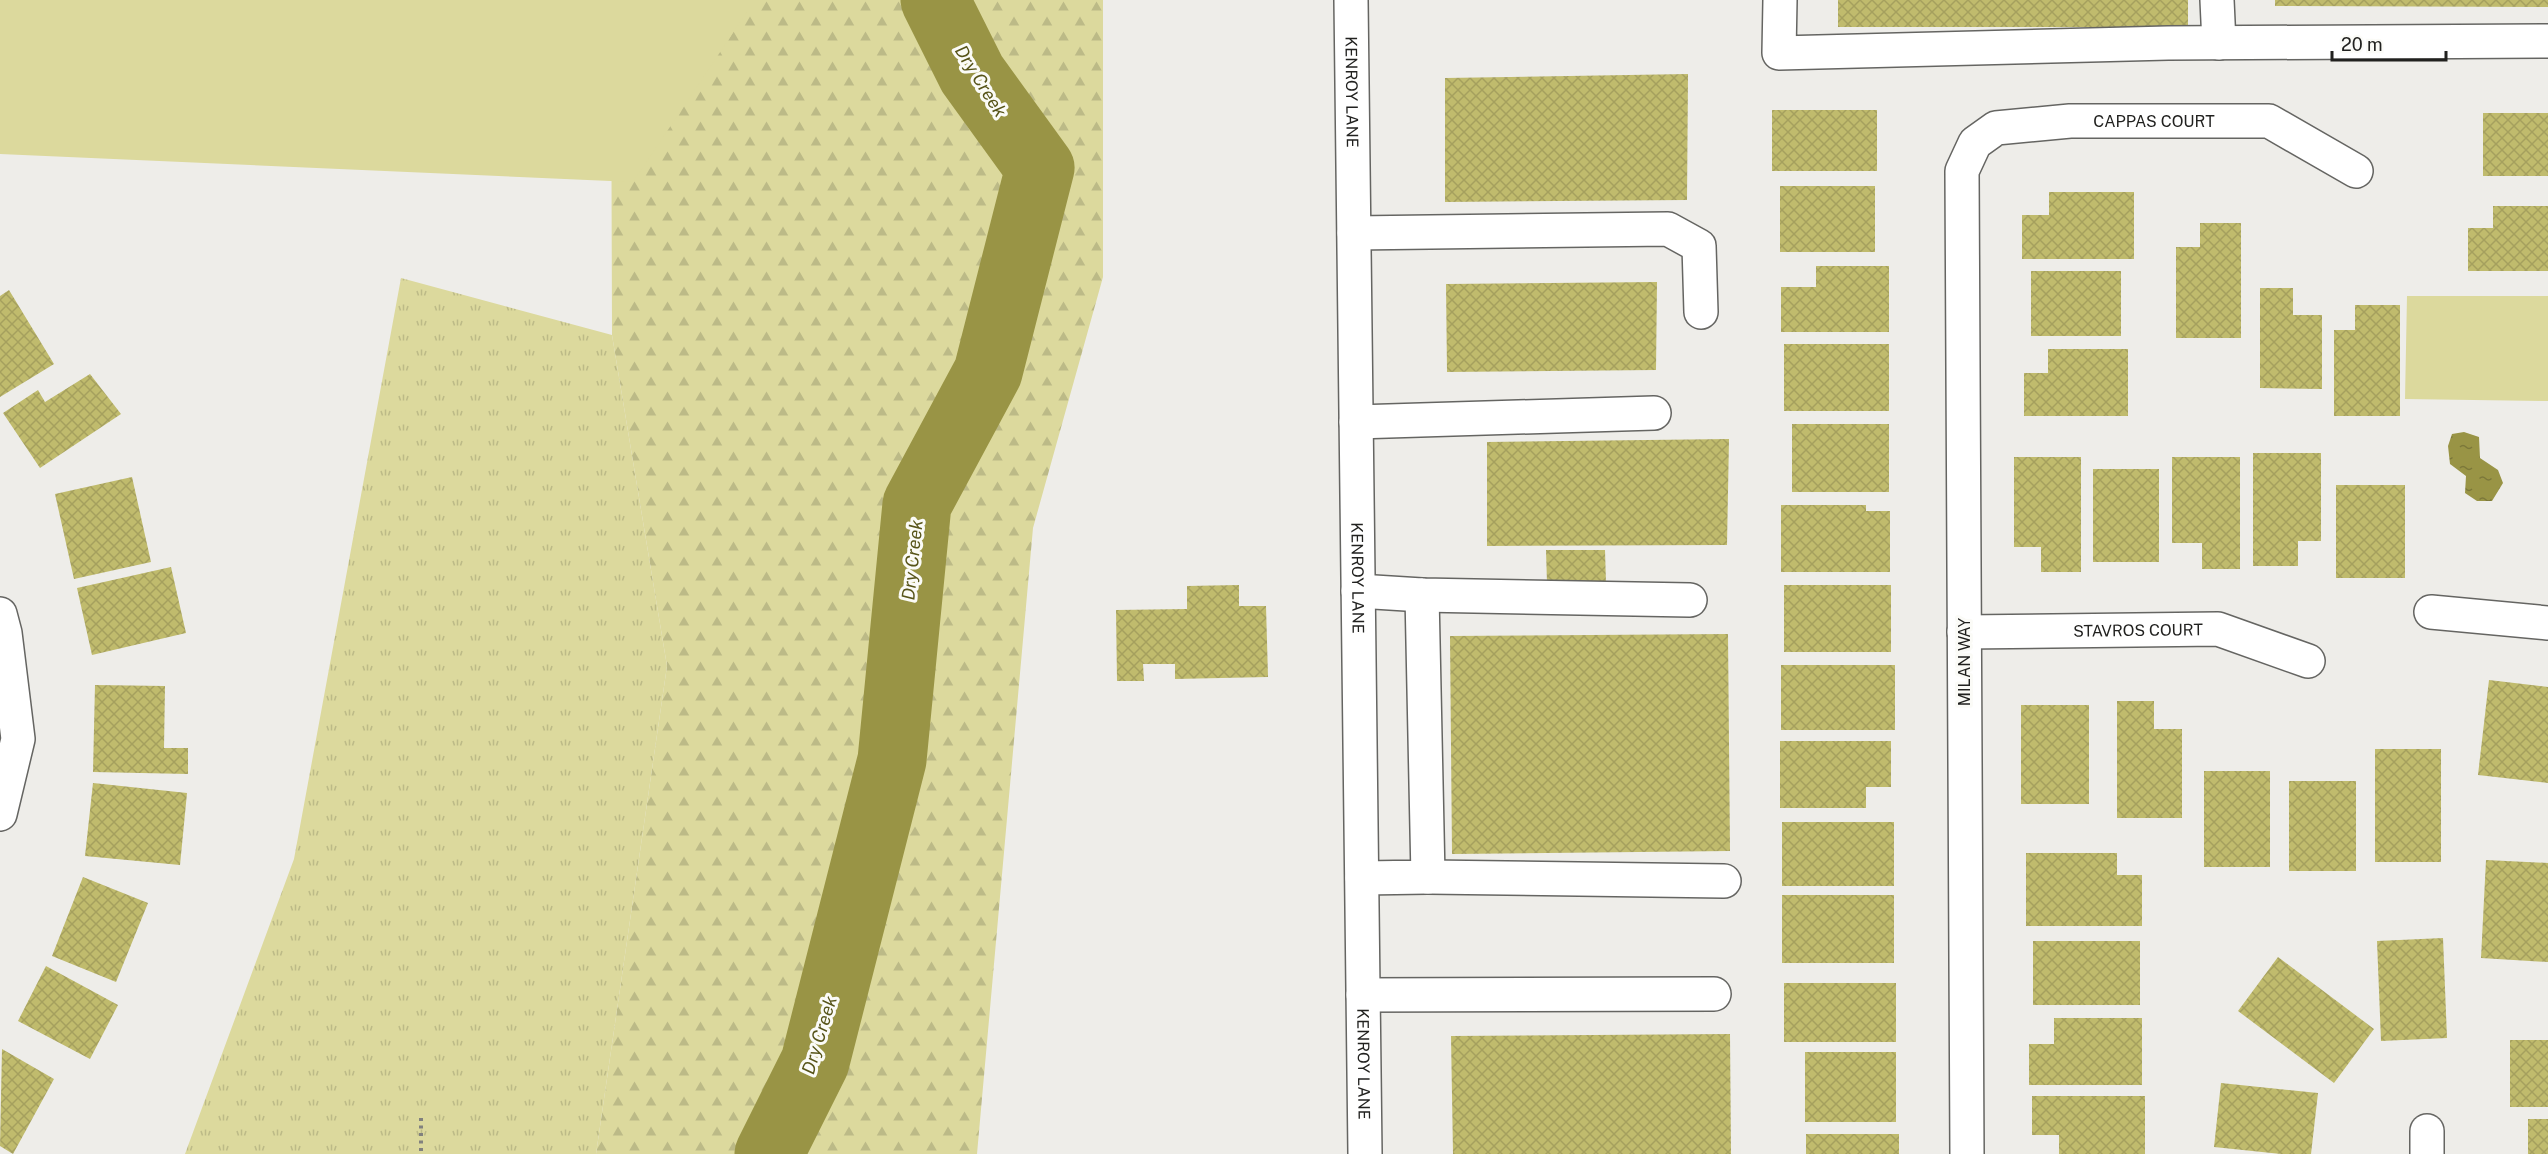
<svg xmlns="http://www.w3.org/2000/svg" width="2548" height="1154" viewBox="0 0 2548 1154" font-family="'Public Sans',sans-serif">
<defs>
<pattern id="forest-firs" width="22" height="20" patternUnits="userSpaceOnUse" patternTransform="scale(1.5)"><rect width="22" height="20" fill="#dcd99d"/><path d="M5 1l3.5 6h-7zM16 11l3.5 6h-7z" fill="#bcba87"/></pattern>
<pattern id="park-tufts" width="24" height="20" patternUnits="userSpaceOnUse" patternTransform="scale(1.5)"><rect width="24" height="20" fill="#dcd99d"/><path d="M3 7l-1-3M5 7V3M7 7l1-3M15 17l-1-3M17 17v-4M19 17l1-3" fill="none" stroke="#bcba87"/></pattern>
<pattern id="water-ripples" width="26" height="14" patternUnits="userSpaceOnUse" patternTransform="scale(1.5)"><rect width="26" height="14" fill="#999445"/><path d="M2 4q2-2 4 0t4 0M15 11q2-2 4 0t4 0" fill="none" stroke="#7c7839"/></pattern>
<pattern id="building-cross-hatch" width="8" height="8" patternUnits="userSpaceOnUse" patternTransform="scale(1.5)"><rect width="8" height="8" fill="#c0bb6d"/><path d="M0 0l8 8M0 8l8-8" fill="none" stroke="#a5a05e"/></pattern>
</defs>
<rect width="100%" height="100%" fill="#eeede9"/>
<!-- forest -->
<path fill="url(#forest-firs)" d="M611,0H1103V277L1033,528L977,1154H596L667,666L612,335Z"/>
<!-- park -->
<path fill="url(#park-tufts)" d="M401,278L612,335L667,666L596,1154H185L294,859Z"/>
<!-- garden -->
<path fill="#dcd99d" d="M0,0H747V12L633,182L0,154Z
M2407,296H2548V401L2405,399Z"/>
<!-- water -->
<path fill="url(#water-ripples)" d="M2464,432L2479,437L2480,458L2498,470L2503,483L2492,501H2477L2465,493L2466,476L2450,464L2448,446L2452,434Z"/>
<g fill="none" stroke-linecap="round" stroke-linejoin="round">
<!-- river -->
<path stroke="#999445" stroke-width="69" d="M769,1154L815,1062L892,760L917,504L988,372L1040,168L972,74L935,0"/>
</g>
<!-- building -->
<path fill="url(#building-cross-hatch)" d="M1838,0H2188V27H1838Z
M2275,0H2548V7L2275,6Z
M1688,74L1687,200L1445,202V78Z
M1772,110H1877V171H1772Z
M2483,113H2548V176H2483Z
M1780,186H1875V252H1780Z
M2049,192H2134V259H2022V215H2049Z
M2493,206H2548V271H2468V228H2493Z
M2200,223H2241V338H2176V247H2200Z
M1816,266H1889V332H1781V287H1816Z
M2031,271H2121V336H2031Z
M1657,282L1656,370L1447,372L1446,284Z
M2260,288H2293V315H2322V389L2260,388Z
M9,290L54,364L0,397V296Z
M2355,305H2400V416H2334V330H2355Z
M1784,344H1889V411H1784Z
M2048,349H2128V416H2024V373H2048Z
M90,374L121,414L40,468L3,413L38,390L45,402Z
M1792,424H1889V492H1792Z
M1729,439L1727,545L1487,546V442Z
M2253,453H2321V541H2298V566H2253Z
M2014,457H2081V572H2041V547H2014Z
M2172,457H2240V569H2202V543H2172Z
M2093,469H2159V562H2093Z
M132,477L151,562L74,579L55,494Z
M2336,485H2405V578H2336Z
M1781,505H1866V511H1890V572H1781Z
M1546,550H1605L1606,583H1547Z
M171,567L186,633L92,655L77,588Z
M1239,585V606H1266L1268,677L1175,679V664H1143L1144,681H1117L1116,610L1187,609V586Z
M1784,585H1891V652H1784Z
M1728,634L1730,851L1452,854L1450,636Z
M1781,665H1895V730H1781Z
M2489,680L2548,687V783L2478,775Z
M95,685L165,686L164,748H188V774L93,772Z
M2117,701H2154V729H2182V818H2117Z
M2021,705H2089V804H2021Z
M1780,741H1891V787H1866V808H1780Z
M2375,749H2441V862H2375Z
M2204,771H2270V867H2204Z
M2289,781H2356V871H2289Z
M93,783L187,793L180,865L85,856Z
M1782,822H1894V886H1782Z
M2026,853H2117V875H2142V926H2026Z
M2486,860L2548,863V962L2481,958Z
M83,877L148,903L116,982L52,956Z
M1782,895H1894V963H1782Z
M2443,938L2447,1038L2381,1041L2377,941Z
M2033,941H2140V1005H2033Z
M2278,957L2374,1029L2334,1083L2238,1011Z
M46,966L118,1005L90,1059L18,1021Z
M1784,983H1896V1042H1784Z
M2054,1018H2142V1085H2029V1044H2054Z
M1730,1034L1731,1154H1453L1451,1036Z
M2510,1040H2548V1107H2510Z
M2,1049L54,1079L13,1154L0,1146Z
M1805,1052H1896V1122H1805Z
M2221,1083L2318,1093L2311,1154H2281L2214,1147Z
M2032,1096H2145V1154H2059V1135H2032Z
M2528,1119H2548V1154H2528Z
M1806,1134H1899V1154H1806Z"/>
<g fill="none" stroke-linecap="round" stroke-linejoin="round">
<!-- minor casing -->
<g stroke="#656562" stroke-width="36">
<g id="minor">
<path id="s1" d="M1351,0L1365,1154"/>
<path d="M1780,0L1779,53L2168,43L2548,41"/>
<path d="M2217,0L2219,43"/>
<path d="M1354,233L1668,229L1699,246L1701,312"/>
<path d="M1356,422L1654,413"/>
<path d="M1358,591L1422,595L1690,600"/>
<path d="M2431,612L2548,623"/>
<path d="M0,614L5,633L18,739L0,814"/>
<path id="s2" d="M1964,632L2218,629L2308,661"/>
<path d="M1428,877L1724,881"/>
<path d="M1362,878L1428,877L1422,595"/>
<path d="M1363,995L1714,994"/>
<path id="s3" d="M1967,1154L1962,171L1975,143L1996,128L2070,121H2269L2356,171"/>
<path d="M2427,1154V1131"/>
</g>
</g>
<!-- path -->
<path stroke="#81817e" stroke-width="4" stroke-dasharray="3 4.5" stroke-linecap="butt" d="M421,1118V1154"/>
<!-- minor -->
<use href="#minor" stroke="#fff" stroke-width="33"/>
</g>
<g text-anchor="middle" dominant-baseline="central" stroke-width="6" stroke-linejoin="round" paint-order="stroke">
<!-- street labels -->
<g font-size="16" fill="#21211f" stroke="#fbfbf7">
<text stroke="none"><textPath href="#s1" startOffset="92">KENROY LANE</textPath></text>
<text stroke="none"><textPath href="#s3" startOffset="1198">CAPPAS COURT</textPath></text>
<text stroke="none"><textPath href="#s1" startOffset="578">KENROY LANE</textPath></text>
<text stroke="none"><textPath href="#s2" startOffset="174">STAVROS COURT</textPath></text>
<text transform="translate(1964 662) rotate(-90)">MILAN WAY</text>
<text stroke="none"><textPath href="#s1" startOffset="1064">KENROY LANE</textPath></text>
</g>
<!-- water labels -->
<g font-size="18" font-style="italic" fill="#575419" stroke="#fbfbf7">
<text transform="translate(981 81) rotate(58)">Dry Creek</text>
<text transform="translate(912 560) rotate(-84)">Dry Creek</text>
<text transform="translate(819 1035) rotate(-73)">Dry Creek</text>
</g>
</g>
<!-- scale -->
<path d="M2332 51v9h114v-9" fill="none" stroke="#21211f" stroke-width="3"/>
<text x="2341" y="51" font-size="18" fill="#21211f" stroke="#fbfbf7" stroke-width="4.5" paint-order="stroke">20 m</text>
</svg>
